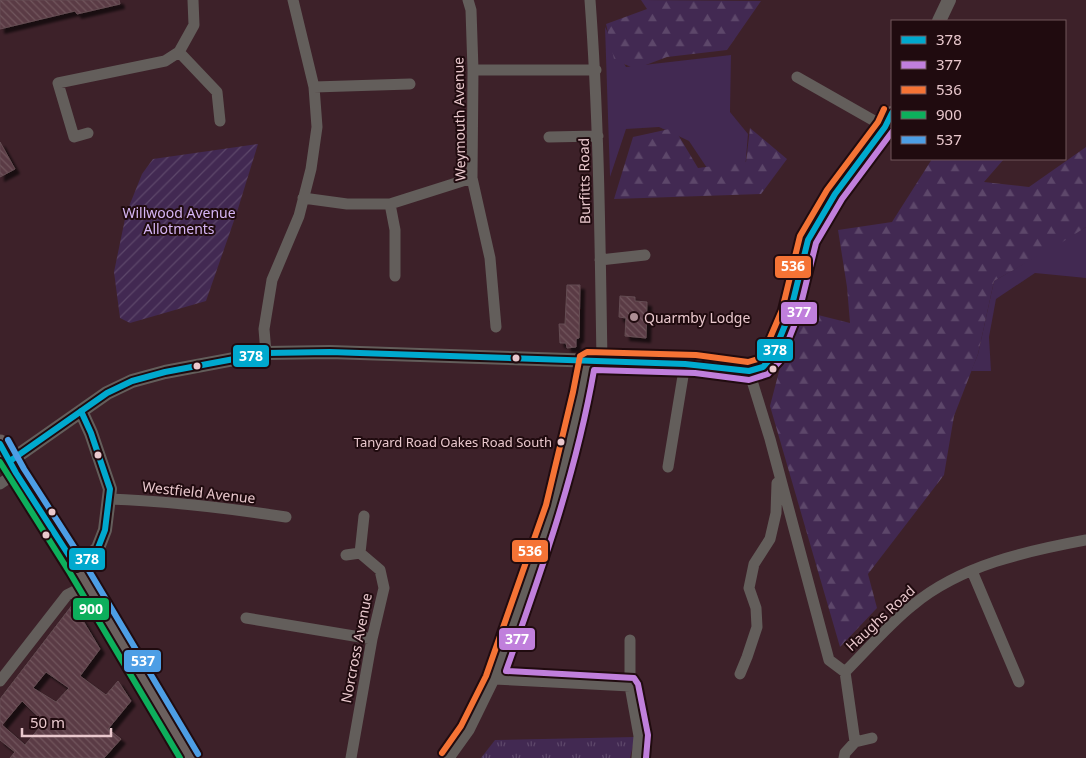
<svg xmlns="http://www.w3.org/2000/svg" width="1086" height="758" viewBox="0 0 1086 758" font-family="'Noto Sans',sans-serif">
<defs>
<pattern id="forest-firs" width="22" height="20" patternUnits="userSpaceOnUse" patternTransform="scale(1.25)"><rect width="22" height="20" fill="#422952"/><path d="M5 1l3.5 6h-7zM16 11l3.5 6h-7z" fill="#5d476a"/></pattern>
<pattern id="park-tufts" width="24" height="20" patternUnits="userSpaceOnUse" patternTransform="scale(1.25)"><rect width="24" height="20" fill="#422952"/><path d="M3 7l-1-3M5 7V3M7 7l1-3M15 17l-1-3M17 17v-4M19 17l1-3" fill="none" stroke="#5d476a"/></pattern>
<pattern id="garden-furrows" width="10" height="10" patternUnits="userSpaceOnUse" patternTransform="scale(1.25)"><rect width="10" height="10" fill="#422952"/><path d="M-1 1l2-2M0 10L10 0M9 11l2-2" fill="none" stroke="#5d476a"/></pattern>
<pattern id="building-back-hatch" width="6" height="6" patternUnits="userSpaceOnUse" patternTransform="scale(1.25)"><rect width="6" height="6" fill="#5a3b44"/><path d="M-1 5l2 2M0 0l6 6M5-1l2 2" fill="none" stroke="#72565e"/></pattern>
<filter id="shadow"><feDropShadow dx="4.5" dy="4.5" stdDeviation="1" flood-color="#0009"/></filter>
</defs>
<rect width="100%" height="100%" fill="#3d2129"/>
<!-- grass -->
<path fill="#422952" d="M605,27L626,67L731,55L730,112L748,134L745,170L711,174L689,141L659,127L626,129L610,177Z
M1086,227V278L1035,273L996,299L989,337L991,371H971L978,354L994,281Z"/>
<!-- forest -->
<path fill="url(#forest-firs)" d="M641,0L761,1L727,50L667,57L635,69L614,59L606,24L647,9Z
M674,128L698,168L746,162L750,128L787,159L761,194L614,199L633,137Z
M1086,147V227L1061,243L994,281L978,354L954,416L944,475L868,574L877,608L840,647L770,406L783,356L802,311L850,323L847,287L838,230L892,222L932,159H1004L984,182L1029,187Z"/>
<!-- park -->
<path fill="url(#park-tufts)" d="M635,737L630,758H481L495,740Z"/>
<!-- garden -->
<path fill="url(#garden-furrows)" d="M258,144L237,212L206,301L130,323L120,318L114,272L126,214L142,174L153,159Z"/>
<!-- building -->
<path fill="url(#building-back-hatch)" stroke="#644c52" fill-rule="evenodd" filter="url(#shadow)" d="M0,0H119L120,4L77,14L75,11L0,29Z
M0,142L15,169L0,177Z
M567,285H580L579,338L576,339V347L567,348L566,343H560L559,324H565Z
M620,296L635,297V301L647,302L646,338L625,336L626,318L619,317Z
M73,604L100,649L80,676L106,695L118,681L131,701L108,729L121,739L104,758H10L15,752L0,740V699ZM46,672L69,688L56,702L33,688ZM22,701L44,722L25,745L2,725Z"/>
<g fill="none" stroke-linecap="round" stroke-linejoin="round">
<!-- minor -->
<path stroke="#635e5b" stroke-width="11" d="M468,0L471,10L473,70L472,178L490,258L496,327
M590,0C599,120 600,241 602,361
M179,52L217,92L220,121
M473,70H596
M797,77L885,127
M314,87L410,84
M88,133L74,137L58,83L165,61L179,52L194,25L193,0
M549,137L598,136
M303,198L347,204H390L472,178
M390,204L395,230V276
M600,260L645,255
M266,353L264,329L272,280L299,216L311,169L317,127L314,87L293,0
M749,371L770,439L829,660L845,672C867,650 889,624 913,605C961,565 1027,551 1086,540
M668,467L685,364
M0,484L16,473
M109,499C168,501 227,508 286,517
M360,553L364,516
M346,555L360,553L380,570L384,588L372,639L351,758
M972,571L1019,682
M246,618L372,639
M630,640V686L639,736L637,758
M845,672L855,742L872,738
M740,674L747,657L757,627L756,608L749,588L754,564L770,539L776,513L777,483
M494,679L630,686
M0,681L67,595L87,585
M449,758L469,730L494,679L554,507L582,394L587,361
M844,758L845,753L855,742"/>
<!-- tertiary -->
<path stroke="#635e5b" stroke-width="14" d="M939,21L949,0
M10,461L107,393L132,381L165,372L266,353L330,352L685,364L749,371L763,367L772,357L790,313L808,240L835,194L885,127L892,113
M77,568L98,548L105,530L110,489L91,433L81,411"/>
<!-- trunk -->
<path stroke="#6b605e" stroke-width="19" d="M0,444L16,473L77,568L190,758"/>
<!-- bus-1 casing -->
<g stroke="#200b0f" stroke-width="10">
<path id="bus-1" d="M0,444L16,473L77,568L98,548L105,530L110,489L91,433L81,411
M10,461L107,393L132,381L165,372L266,353L330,352L685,364L749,371L763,367L772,357L790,313L808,240L835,194L885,127L892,113"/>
</g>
<!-- bus-2 casing -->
<g stroke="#200b0f" stroke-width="10">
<path id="bus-2" d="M646,758L648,735L638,684L634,678L506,671C541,572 576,474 594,370L695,373L749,380L768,374L780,361L798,316L816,243L842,199L892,132"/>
</g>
<!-- bus-3 casing -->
<g stroke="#200b0f" stroke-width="10">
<path id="bus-3" d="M442,753L461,726L486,676L546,505L573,392L580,356L587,352L696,355L748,362L758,359L764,352L782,310L800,236L827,190L878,122L884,109"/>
</g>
<!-- bus-4 casing -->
<g stroke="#200b0f" stroke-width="10">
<path id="bus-4" d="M0,462L70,573L180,758"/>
</g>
<!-- bus-5 casing -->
<g stroke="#200b0f" stroke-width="10">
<path id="bus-5" d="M8,440L24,469L85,564L198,754"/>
</g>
<!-- bus-1 -->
<use href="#bus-1" stroke="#00a9ce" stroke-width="6"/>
<!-- bus-2 -->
<use href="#bus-2" stroke="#c07fdc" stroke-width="6"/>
<!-- bus-3 -->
<use href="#bus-3" stroke="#f57335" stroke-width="6"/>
<!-- bus-4 -->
<use href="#bus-4" stroke="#0daf5c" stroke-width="6"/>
<!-- bus-5 -->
<use href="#bus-5" stroke="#4d9ee5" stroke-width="6"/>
</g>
<!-- markers -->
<circle fill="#ad8e94" stroke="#200b0f" stroke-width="2" cx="634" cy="317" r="5"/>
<g fill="#e9c8cd" stroke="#200b0f" stroke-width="2">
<circle cx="516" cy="358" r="4.5"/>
<circle cx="197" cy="366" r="4.5"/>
<circle cx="773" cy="369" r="4.5"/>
<circle cx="561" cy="442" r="4.5"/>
<circle cx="98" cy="455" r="4.5"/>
<circle cx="52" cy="512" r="4.5"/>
<circle cx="46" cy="535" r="4.5"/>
</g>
<g text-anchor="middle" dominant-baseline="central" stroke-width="4" stroke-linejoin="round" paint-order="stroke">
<!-- bus labels -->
<g font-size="13" fill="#e9c8cd" stroke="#200b0f" text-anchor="end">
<text x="552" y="442">Tanyard Road Oakes Road South</text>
</g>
<!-- street labels -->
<g font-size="14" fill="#e9c8cd" stroke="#200b0f">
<text transform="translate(459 119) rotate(-91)">Weymouth Avenue</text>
<text transform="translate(584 181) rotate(-91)">Burfitts Road</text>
<text transform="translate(199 492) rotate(6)">Westfield Avenue</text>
<text transform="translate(880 618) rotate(-43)">Haughs Road</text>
<text transform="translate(356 648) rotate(-79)">Norcross Avenue</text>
</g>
<!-- park labels -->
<g font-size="14" fill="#d5b5f4" stroke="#200b0f">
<text x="179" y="212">Willwood Avenue<tspan x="179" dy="16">Allotments</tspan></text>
</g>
<!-- poi labels -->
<g font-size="14" fill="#e9c8cd" stroke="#200b0f" text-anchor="start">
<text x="644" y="317">Quarmby Lodge</text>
</g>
</g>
<g stroke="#200b0f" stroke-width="2">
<rect x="774" y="255" width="38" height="24" rx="5" fill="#f57335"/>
<rect x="780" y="301" width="38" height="24" rx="5" fill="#c07fdc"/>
<rect x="756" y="338" width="38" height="24" rx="5" fill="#00a9ce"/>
<rect x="232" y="344" width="38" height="24" rx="5" fill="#00a9ce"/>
<rect x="511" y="539" width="38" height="24" rx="5" fill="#f57335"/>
<rect x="68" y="547" width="38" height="24" rx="5" fill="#00a9ce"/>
<rect x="72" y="597" width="38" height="24" rx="5" fill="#0daf5c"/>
<rect x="498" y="627" width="38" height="24" rx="5" fill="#c07fdc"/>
<rect x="123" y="649" width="39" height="24" rx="5" fill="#4d9ee5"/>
</g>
<g font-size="14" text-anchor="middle" font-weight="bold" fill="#fff">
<text x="793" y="271">536</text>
<text x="799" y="317">377</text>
<text x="775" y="355">378</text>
<text x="251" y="361">378</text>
<text x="530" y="556">536</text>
<text x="87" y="564">378</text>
<text x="91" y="614">900</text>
<text x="517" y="644">377</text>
<text x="143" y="666">537</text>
</g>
<!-- legend -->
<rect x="891" y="20" width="175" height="140" fill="#200b0f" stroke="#70575b"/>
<rect x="901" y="36" width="25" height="8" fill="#00a9ce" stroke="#70575b"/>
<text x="936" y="45" font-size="15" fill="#e9c8cd">378</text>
<rect x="901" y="61" width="25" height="8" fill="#c07fdc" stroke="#70575b"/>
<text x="936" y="70" font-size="15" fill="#e9c8cd">377</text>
<rect x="901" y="86" width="25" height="8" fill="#f57335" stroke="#70575b"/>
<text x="936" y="95" font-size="15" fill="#e9c8cd">536</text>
<rect x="901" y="111" width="25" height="8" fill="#0daf5c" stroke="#70575b"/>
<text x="936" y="120" font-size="15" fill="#e9c8cd">900</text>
<rect x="901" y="136" width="25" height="8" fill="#4d9ee5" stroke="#70575b"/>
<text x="936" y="145" font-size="15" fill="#e9c8cd">537</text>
<!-- scale -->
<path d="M22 728v8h89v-8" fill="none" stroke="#e9c8cd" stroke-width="2.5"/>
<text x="30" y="728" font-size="15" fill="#e9c8cd" stroke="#200b0f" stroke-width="4" paint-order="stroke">50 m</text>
</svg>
